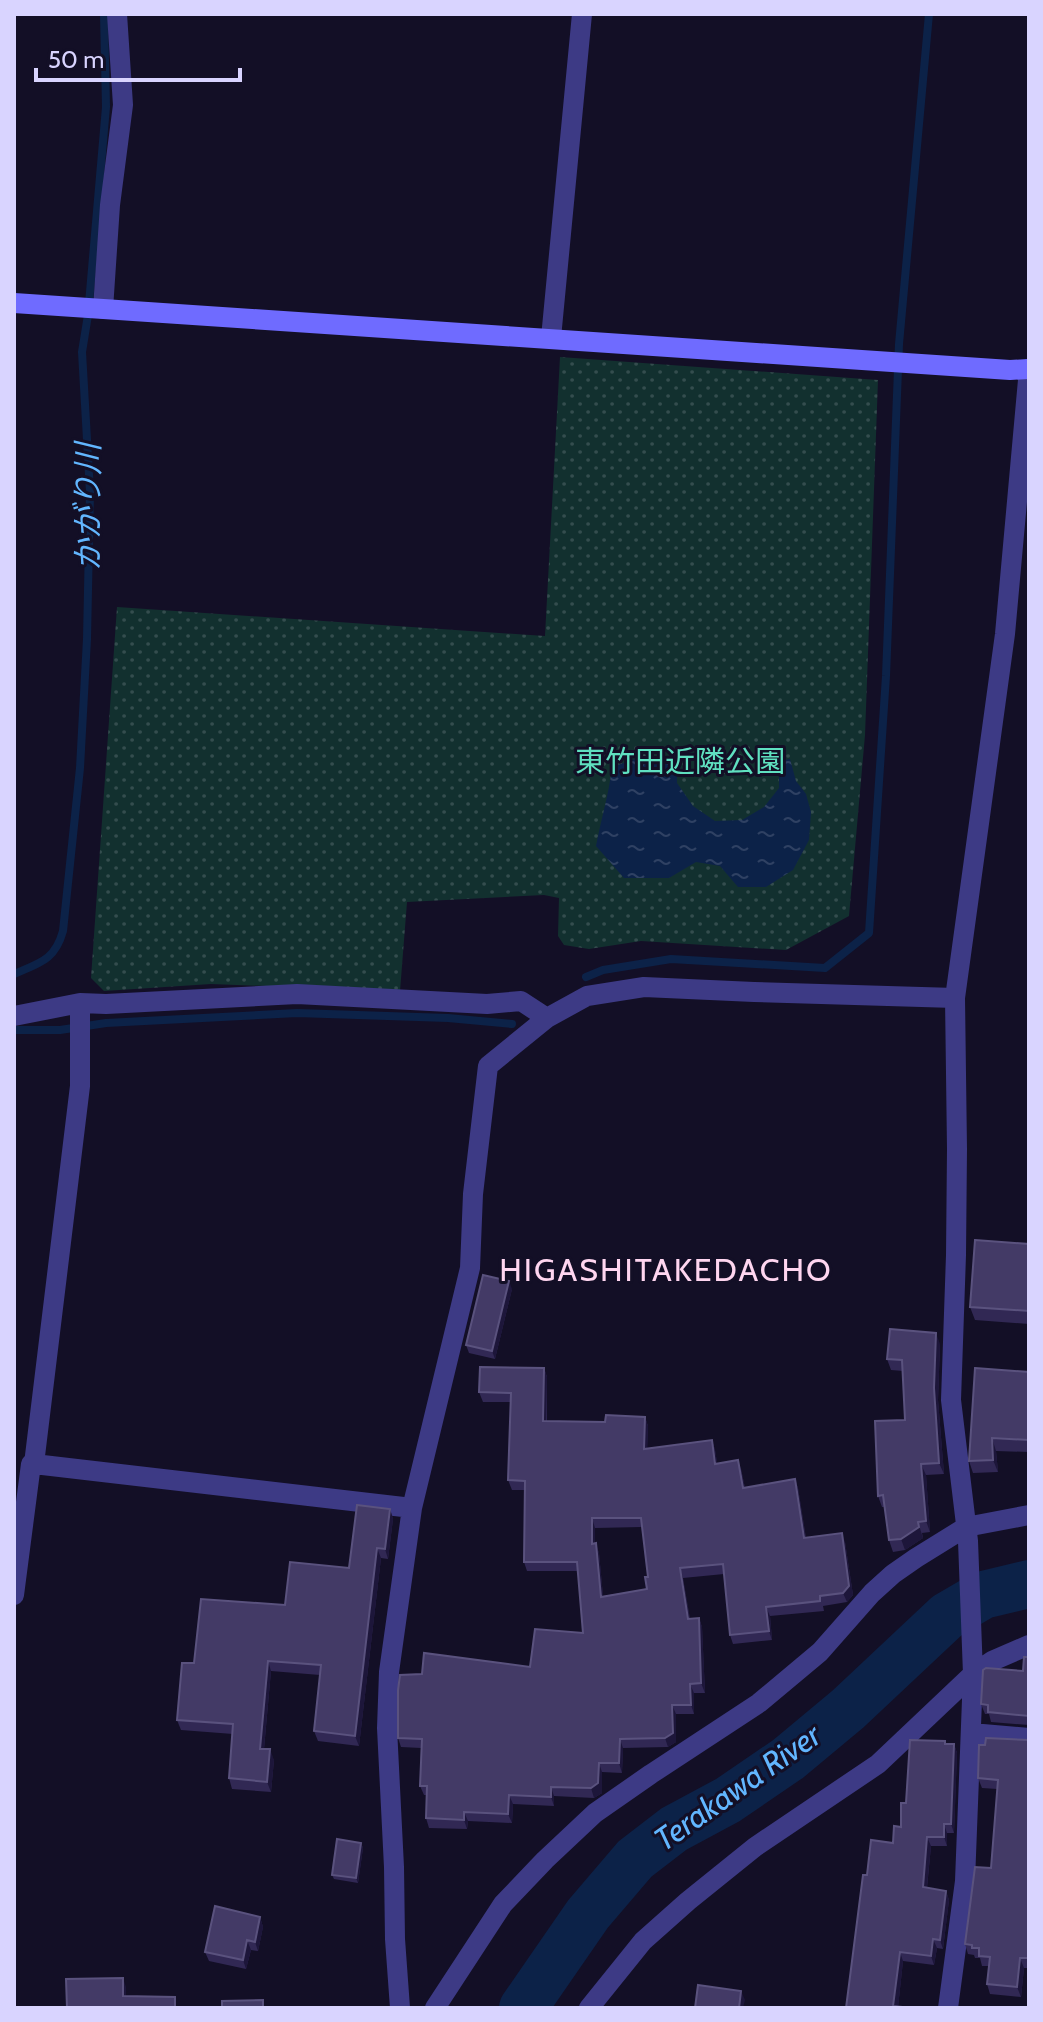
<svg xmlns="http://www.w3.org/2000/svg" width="1043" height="2022" viewBox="0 0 1043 2022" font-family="Cabin,'Noto Sans JP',sans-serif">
<defs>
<pattern id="park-dots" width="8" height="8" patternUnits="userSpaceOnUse" patternTransform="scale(2)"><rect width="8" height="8" fill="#12302f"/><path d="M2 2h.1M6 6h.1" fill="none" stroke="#344d4e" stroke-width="1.8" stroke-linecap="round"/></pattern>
<pattern id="water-ripples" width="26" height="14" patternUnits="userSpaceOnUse" patternTransform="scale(2)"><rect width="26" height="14" fill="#0c2248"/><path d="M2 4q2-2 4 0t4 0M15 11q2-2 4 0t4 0" fill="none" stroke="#2f4163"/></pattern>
</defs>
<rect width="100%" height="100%" fill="#130f26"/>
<!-- park -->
<path fill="url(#park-dots)" d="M560,357L878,380L865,735L849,916L786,950L641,941L589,949L564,945L558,936L559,898L544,895L407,902L400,991L211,984L104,991L91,978L117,607L545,636Z"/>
<!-- water -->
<path fill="url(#water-ripples)" d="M635,759L660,761L677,769V783L693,806L715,821L742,820L764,807L779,788V761L790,759L796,781L806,794L811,812L809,840L793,870L785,875L766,887H738L720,866L696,862L669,878H624L596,846C601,819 609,794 612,767Z"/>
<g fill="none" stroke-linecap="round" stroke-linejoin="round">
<!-- stream -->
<path stroke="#0c2248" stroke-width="8" d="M14,974C40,963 55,960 63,931L80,768L87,639L90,492L82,352L88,315L106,107L104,14
M586,977L603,970L671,959L825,968L869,933L886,676L899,344L929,14
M14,1030H60L106,1023L297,1013L448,1018L512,1024"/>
<!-- river -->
<path stroke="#0c2248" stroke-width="48" d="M523,2008L588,1914L635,1859L674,1829L728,1800L788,1759L848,1709L947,1616L983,1595L1029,1584"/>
<!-- street -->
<path stroke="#3d3a85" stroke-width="20" d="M103,309L110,205L123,105L117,14
M551,338L582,14
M14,1016L80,1003L106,1004L297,994L487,1004L521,1001L547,1018
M34,1464L412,1508
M14,1595L31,1464H34L80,1086V1003
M971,1733L1029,1738
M400,2008L395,1939L394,1867L387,1728L389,1672L412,1508L470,1268L473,1194L488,1066L547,1018L587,996L644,987L754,992L955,998
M435,2008L503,1904L545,1860L595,1813L651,1774L759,1703L820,1652L872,1593L893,1574L916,1558L966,1527L1029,1515
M589,2008L643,1941L688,1901L755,1847L878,1764L973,1674L992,1661L1029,1645
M948,2008L965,1881L973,1674L968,1541L951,1400L956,1255L957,1149L955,998L1005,634L1029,369"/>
<!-- secondary -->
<path stroke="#6f6bff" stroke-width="20" d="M14,303L1010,370L1029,369"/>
</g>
<!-- wall -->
<path fill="#312854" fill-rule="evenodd" d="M1029,1244V1324L975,1320L970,1307Z
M512,1289L495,1359L469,1353L466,1345Z
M940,1344L938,1400L944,1474L926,1475L930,1532L922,1533L923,1538L905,1550L893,1552L889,1540L885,1507H882L878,1496L905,1420L903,1371L891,1370L887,1359Z
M544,1368L547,1377V1421L605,1422L645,1417L648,1426L647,1449L712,1440L715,1450L717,1463L741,1469L745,1488L795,1479L798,1488L806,1538L845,1542L853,1595L847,1602L823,1606L824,1611L770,1616L772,1640L733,1644L730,1635L724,1574L683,1578L690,1619L699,1618L702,1627L705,1693H694V1714H676V1742L668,1747L623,1748L622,1773L602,1772V1793L594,1798L554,1796V1806L513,1804L512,1823L468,1821L467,1829L429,1828L426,1818V1795H424L420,1786L421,1748L401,1747L398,1738L422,1674L530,1667L583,1633L578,1571H527L524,1562L525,1490H512L508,1480L511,1402H483L479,1392ZM642,1527L648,1577L647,1589L603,1596L599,1553L595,1543V1528Z
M1029,1372V1452L996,1451L998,1472L973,1473L969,1461Z
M390,1509L393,1519L388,1559L381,1558L359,1746L318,1741L314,1731L320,1675L271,1671L264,1749L274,1760L271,1792L232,1789L229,1778L233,1734L181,1730L177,1720L194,1663L285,1605L349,1568Z
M1029,1657V1725L991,1722L989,1714H985L981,1704L1023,1671Z
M1029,1740V1968H1024L1021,1997L990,1994L987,1984L989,1966H982L980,1958H975L974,1955L968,1954L965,1944L991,1868L997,1789L982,1788L978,1778L985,1745Z
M945,1741L946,1744H954L957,1753L954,1833H947V1846H931L927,1888L946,1891L949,1900L943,1949L937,1948L934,1965L903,1961L898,2007L846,2008L867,1875L893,1843L901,1827L906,1803Z
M361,1843L363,1848L358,1883L334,1879L332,1875Z
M260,1917L263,1927L258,1951L251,1950L246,1969L209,1961L205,1952Z"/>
<!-- shaded-wall -->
<path fill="#1d163a" d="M509,1281L512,1289L495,1359L492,1351Z
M936,1333L940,1344L938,1400L944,1474L939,1463L934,1388Z
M544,1368L547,1377L546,1430L543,1421Z
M645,1417L648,1426L647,1458L644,1449Z
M992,1438L996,1451L998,1472L993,1460Z
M712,1440L715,1450L719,1473L715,1464Z
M738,1460L741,1469L747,1497L743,1488Z
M921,1464L926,1475L930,1532L926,1521Z
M795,1479L798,1488L807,1547L804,1538Z
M390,1509L393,1519L388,1559L385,1549Z
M592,1518L595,1528V1553L592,1544Z
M918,1522L923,1538L905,1550L901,1539Z
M842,1533L845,1542L853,1595L847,1602L843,1593Z
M596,1543L599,1553L604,1606L601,1597Z
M377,1548L381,1558L359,1746L355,1736Z
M680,1568L683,1578L691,1628L688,1619Z
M766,1607L770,1616L772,1640L769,1631Z
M699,1618L702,1627L705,1693L701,1683Z
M268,1661L271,1671L263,1759L260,1749Z
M690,1684L694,1693V1714L691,1705Z
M672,1705L676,1714V1742L668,1747L665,1738Z
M620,1739L623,1748L622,1773L619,1763Z
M954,1744L957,1753L954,1833L951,1824Z
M270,1749L274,1760L271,1792L267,1782Z
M599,1763L602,1772V1793L594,1798L591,1788Z
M551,1787L554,1796V1806L551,1797Z
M509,1795L513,1804L512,1823L508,1814Z
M464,1812L468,1821L467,1829L464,1820Z
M944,1824L947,1833V1846L944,1837Z
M927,1837L931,1846L926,1896L923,1887Z
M361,1843L363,1848L358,1883L356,1878Z
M946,1891L949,1900L943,1949L940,1940Z
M260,1917L263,1927L258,1951L255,1942Z
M933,1939L937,1948L934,1965L931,1956Z
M247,1940L251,1950L246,1969L243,1960Z
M900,1952L903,1961L898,2008L893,2006Z
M1020,1958L1024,1968L1021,1997L1017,1987Z
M123,1978L126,1987V2004L123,1996Z
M741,1991L745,2000L743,2008H739Z"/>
<!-- building -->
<path fill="#433a66" stroke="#5a527e" stroke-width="2" fill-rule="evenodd" d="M975,1240L1029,1244V1311L970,1307Z
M483,1275L509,1281L492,1351L466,1345Z
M890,1329L936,1333L934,1388L939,1463L921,1464L926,1521L918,1522L919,1527L901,1539L889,1540L883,1495L878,1496L875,1421L905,1420L902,1360L887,1359Z
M480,1367L544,1368L543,1421L605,1422L606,1415L645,1417L644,1449L712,1440L715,1464L738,1460L743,1488L795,1479L804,1538L842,1533L849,1586L843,1593L820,1596V1601L766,1607L769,1631L730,1635L723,1564L680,1568L688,1619L699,1618L701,1683L690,1684L691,1705H672L673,1733L665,1738L620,1739L619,1763H599L598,1783L591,1788L551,1787V1797L509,1795L508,1814L464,1812V1820L426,1818L427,1786H420L422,1739L398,1738V1690L400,1675L422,1674L424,1653L530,1667L535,1629L583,1633L577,1562H524L525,1481L508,1480L511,1393L479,1392ZM592,1518H641L648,1577H645L647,1589L601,1597L596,1543L592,1544Z
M975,1368L1029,1372V1440L992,1438L993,1460L969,1461Z
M357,1505L390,1509L385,1549L377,1548L355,1736L314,1731L321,1665L268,1661L260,1749H270L267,1782L229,1778L233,1724L177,1720L182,1663H194L201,1599L285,1605L290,1562L349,1568Z
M1024,1657H1029V1716L988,1712V1705L981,1704L983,1670L986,1668L1023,1671Z
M986,1738L1029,1740V1958H1020L1017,1987L987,1984L990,1957L979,1956V1948H972V1945L965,1944L975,1867L991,1868L998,1780L978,1778L979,1745H985Z
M910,1740L945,1741V1744H954L951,1824H944V1837H927L923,1887L946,1891L940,1940L933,1939L931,1956L900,1952L893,2006L912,2008H846L863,1875H867L871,1840L893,1843L894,1826L901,1827V1803H906Z
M337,1839L361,1843L356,1878L332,1875Z
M215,1906L260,1917L255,1942L247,1940L243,1960L205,1952Z
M123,1978V1996L175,1997V2008H67L66,1979Z
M698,1985L741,1991L739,2008H695Z
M263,2000V2008H222V2001Z"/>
<g text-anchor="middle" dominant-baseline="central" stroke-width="6" stroke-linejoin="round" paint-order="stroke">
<!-- park labels -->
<g font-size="30" fill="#5fe0c0" stroke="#130f26">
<text x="680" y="761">東竹田近隣公園</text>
</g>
<!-- water labels -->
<g font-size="32" font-style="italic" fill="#62b6ff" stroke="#130f26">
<text transform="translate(87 507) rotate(-90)">かがり川</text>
<text transform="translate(737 1787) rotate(-35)">Terakawa River</text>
</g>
<!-- neighbourhood labels -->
<g font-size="32" letter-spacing="2" fill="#ffd6f0" stroke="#130f26">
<text x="666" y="1269">HIGASHITAKEDACHO</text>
</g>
</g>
<!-- border -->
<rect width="1043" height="2022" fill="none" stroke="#d9d4ff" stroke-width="32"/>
<!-- scale -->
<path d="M36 68v12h204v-12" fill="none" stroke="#d9d4ff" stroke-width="4"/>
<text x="48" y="68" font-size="24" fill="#d9d4ff" stroke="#130f26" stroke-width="6" paint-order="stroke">50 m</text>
</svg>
